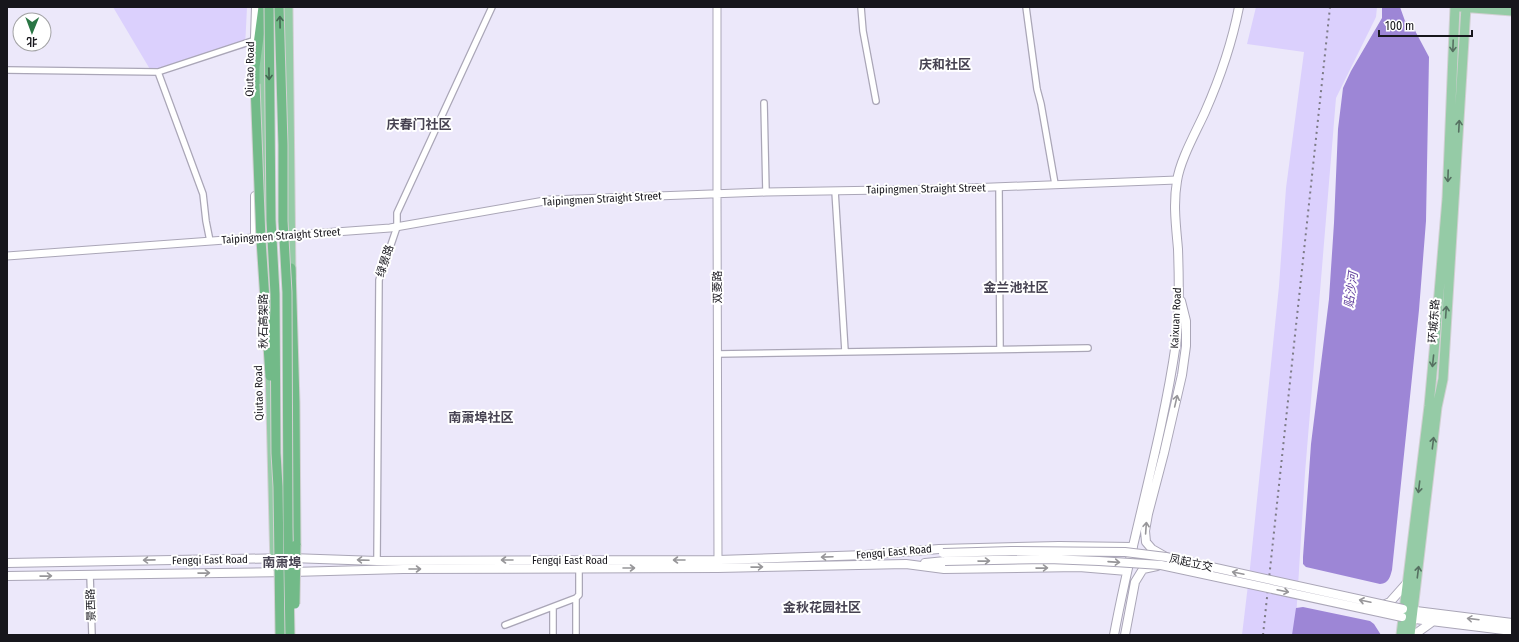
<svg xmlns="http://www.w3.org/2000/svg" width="1519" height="642" viewBox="0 0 1519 642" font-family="'Fira Sans Condensed','Noto Sans SC',sans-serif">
<rect width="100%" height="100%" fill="#ece8fa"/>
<!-- green -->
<path fill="#dbd0fd" d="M113,7H247L245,48L151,71Z
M1256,7H1377L1376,17L1336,98L1305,473L1295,635H1242L1250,568L1279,286L1286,188L1304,52L1247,44Z"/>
<!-- water -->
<path fill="#9d86d6" d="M1382,7H1400L1405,21L1412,25L1429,57L1426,221L1419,310L1392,570C1390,577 1389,583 1380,584L1306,567L1303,564V557L1311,444L1329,299L1334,223L1338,129L1343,88L1351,71L1382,18Z
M1303,607L1370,621L1374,624L1381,635H1292L1296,608Z"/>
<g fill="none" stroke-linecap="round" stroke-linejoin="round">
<!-- minor casing -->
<g stroke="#aaa6b7" stroke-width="8">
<path id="minor" d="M861,7L863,31L876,101
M1026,7L1037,89L1041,104L1055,184
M7,70L158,72L255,40
M158,72L203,194L206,221L210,241
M764,103L766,192
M999,187L1000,349
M835,191L845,351
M717,354L1088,348
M377,561L379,280L397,227V213L492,7
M90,575L92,635
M576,598V635
M553,607V635
M505,625L576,598L579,595V568"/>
</g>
<!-- tertiary casing -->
<g stroke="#aaa6b7" stroke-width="9">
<path id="tertiary" d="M717,7V194L718,565
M7,256L390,228L550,200L766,192L943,189L1177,180"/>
</g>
<!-- secondary casing -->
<g stroke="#aaa6b7" stroke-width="10">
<path id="secondary" d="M255,38L256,7
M255,237V196
M1166,557L1152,549L1146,542L1145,531L1148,514L1164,453L1182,375L1186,346V321L1181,301
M7,563L291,558L377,561L718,560L866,555L939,549L1059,546L1133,547
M925,563L945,561
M7,576L292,572L403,569L718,568L906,564L944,569L1079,567L1127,571
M1383,605L1390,602L1406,584
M1408,610L1512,623
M1407,618L1512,631
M1114,635C1132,537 1162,441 1176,343C1180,315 1179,277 1178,249C1176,226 1173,204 1177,181C1180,160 1196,132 1205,112C1220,78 1232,43 1239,7
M1125,635L1135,582L1143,569L1157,566
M1414,635L1432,622"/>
</g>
<!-- primary casing -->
<g stroke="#d1d0d2" stroke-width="11">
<path id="primary" d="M288,7L291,276
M1460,7L1512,11
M263,35C260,123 264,212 269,300
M270,368L275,566
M1401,635L1429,406L1435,341L1447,199L1455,7
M1410,635L1437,407L1443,379L1466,7"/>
</g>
<!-- trunk casing -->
<g stroke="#d1d0d2" stroke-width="11">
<path id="trunk" d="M255,84V67L263,7
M291,268L295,403L296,545"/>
</g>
<!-- minor -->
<use href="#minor" stroke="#fff" stroke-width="5.5"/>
<!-- tertiary -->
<use href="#tertiary" stroke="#fff" stroke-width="7"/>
<!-- secondary -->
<use href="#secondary" stroke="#fff" stroke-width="8"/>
<!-- primary -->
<use href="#primary" stroke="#95cba6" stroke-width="9"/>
<!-- trunk -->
<use href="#trunk" stroke="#72ba88" stroke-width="9"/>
<!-- rail -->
<path stroke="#7d7b86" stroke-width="2" stroke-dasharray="2 4" stroke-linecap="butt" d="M1263,635L1330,7"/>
<!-- secondary-bridge casing -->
<g stroke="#aaa6b7" stroke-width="10" stroke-linecap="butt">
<path id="secondary-bridge" d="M943,553L1011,551L1125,552L1166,557L1403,609
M945,561L1048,559L1099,561L1161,565L1402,617"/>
</g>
<!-- trunk-bridge casing -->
<g stroke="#d1d0d2" stroke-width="11" stroke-linecap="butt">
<path id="trunk-bridge" d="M269,7L271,220L275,294L276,453L278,487L280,635
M279,7L283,145V221L287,292L288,527L290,635
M255,84L261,240L270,376
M295,604L296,545"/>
</g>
<!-- secondary-bridge -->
<use href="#secondary-bridge" stroke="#fff" stroke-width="8"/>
<!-- trunk-bridge -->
<use href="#trunk-bridge" stroke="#72ba88" stroke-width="9"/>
</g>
<!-- one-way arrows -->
<defs><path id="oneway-shaft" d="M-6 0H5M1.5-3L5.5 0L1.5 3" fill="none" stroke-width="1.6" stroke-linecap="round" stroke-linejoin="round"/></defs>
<g stroke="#446852">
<use href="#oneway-shaft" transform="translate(280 22) rotate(-91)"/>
<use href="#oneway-shaft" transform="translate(269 74) rotate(89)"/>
</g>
<g stroke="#567061">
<use href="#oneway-shaft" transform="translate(1453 46) rotate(92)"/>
<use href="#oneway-shaft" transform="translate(1459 126) rotate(-87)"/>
<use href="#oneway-shaft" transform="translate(1448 176) rotate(92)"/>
<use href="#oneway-shaft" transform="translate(1446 312) rotate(-86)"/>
<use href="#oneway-shaft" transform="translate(1433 361) rotate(96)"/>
<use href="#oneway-shaft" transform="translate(1433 443) rotate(-83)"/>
<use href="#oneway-shaft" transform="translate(1419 487) rotate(97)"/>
<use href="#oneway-shaft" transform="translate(1418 572) rotate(-83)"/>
</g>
<g stroke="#979699">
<use href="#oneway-shaft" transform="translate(1176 401) rotate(-77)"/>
<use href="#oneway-shaft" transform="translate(1146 528) rotate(-86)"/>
<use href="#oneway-shaft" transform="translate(827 557) rotate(178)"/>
<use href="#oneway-shaft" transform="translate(149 560) rotate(179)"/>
<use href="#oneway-shaft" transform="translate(363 560) rotate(-178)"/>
<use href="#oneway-shaft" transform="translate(507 560) rotate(180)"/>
<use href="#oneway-shaft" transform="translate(679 560) rotate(180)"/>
<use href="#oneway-shaft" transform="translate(984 561) rotate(-1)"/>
<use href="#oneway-shaft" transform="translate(1114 562) rotate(4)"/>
<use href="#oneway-shaft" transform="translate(757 567) rotate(-1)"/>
<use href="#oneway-shaft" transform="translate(629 568)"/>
<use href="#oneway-shaft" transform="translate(1042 568) rotate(-1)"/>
<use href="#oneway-shaft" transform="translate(415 569)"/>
<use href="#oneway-shaft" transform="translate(204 573) rotate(-1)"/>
<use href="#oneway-shaft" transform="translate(1238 573) rotate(-168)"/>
<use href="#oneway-shaft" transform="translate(46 576) rotate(-1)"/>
<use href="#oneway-shaft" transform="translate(1283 591) rotate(12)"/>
<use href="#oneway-shaft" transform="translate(1365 601) rotate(-168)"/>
<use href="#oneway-shaft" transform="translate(1473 619) rotate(-173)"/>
</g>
<g text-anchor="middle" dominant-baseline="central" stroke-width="4" stroke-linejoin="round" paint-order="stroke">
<!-- street labels -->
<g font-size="11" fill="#17161c" stroke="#fff">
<text transform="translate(250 69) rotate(-89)">Qiutao Road</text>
<text transform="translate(926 189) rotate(-1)">Taipingmen Straight Street</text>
<text transform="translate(602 199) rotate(-3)">Taipingmen Straight Street</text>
<text transform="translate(281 236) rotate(-4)">Taipingmen Straight Street</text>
<text transform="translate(385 261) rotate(-72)">绿景路</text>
<text transform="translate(717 287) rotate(-90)">双菱路</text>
<text transform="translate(1176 318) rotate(-87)">Kaixuan Road</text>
<text transform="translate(263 321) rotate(-90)">秋石高架路</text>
<text transform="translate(1434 321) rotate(-86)">环城东路</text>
<text transform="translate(259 393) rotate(-91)">Qiutao Road</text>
<text transform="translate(894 552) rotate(-5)">Fengqi East Road</text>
<text transform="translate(210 560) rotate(-1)">Fengqi East Road</text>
<text x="570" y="560">Fengqi East Road</text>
<text transform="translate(1191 563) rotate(12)">凤起立交</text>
<text transform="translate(91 605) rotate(-92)">景西路</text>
</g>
<!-- water labels -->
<g font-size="12" font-style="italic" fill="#603f9d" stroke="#fff">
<text transform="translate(1351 290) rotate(-82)">贴沙河</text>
</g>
<!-- quarter labels -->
<g font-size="13" font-weight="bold" fill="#464251" stroke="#fff">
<text x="945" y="64">庆和社区</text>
<text x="419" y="124">庆春门社区</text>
<text x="1016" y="287">金兰池社区</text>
<text x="481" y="417">南萧埠社区</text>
<text x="282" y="562">南萧埠</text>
<text x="822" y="607">金秋花园社区</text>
</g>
</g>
<!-- border -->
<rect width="1519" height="642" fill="none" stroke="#17161c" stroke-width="16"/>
<!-- north arrow -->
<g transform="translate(32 32) rotate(181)"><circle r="19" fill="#ffffff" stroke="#a2a2a4"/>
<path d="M0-3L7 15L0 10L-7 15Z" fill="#297544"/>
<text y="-6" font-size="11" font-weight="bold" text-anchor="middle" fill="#17161c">北</text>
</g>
<!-- scale -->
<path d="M1379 30v6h93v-6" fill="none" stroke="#17161c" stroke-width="2"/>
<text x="1385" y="30" font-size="12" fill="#17161c" stroke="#ffffff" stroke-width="3" paint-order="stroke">100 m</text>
</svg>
